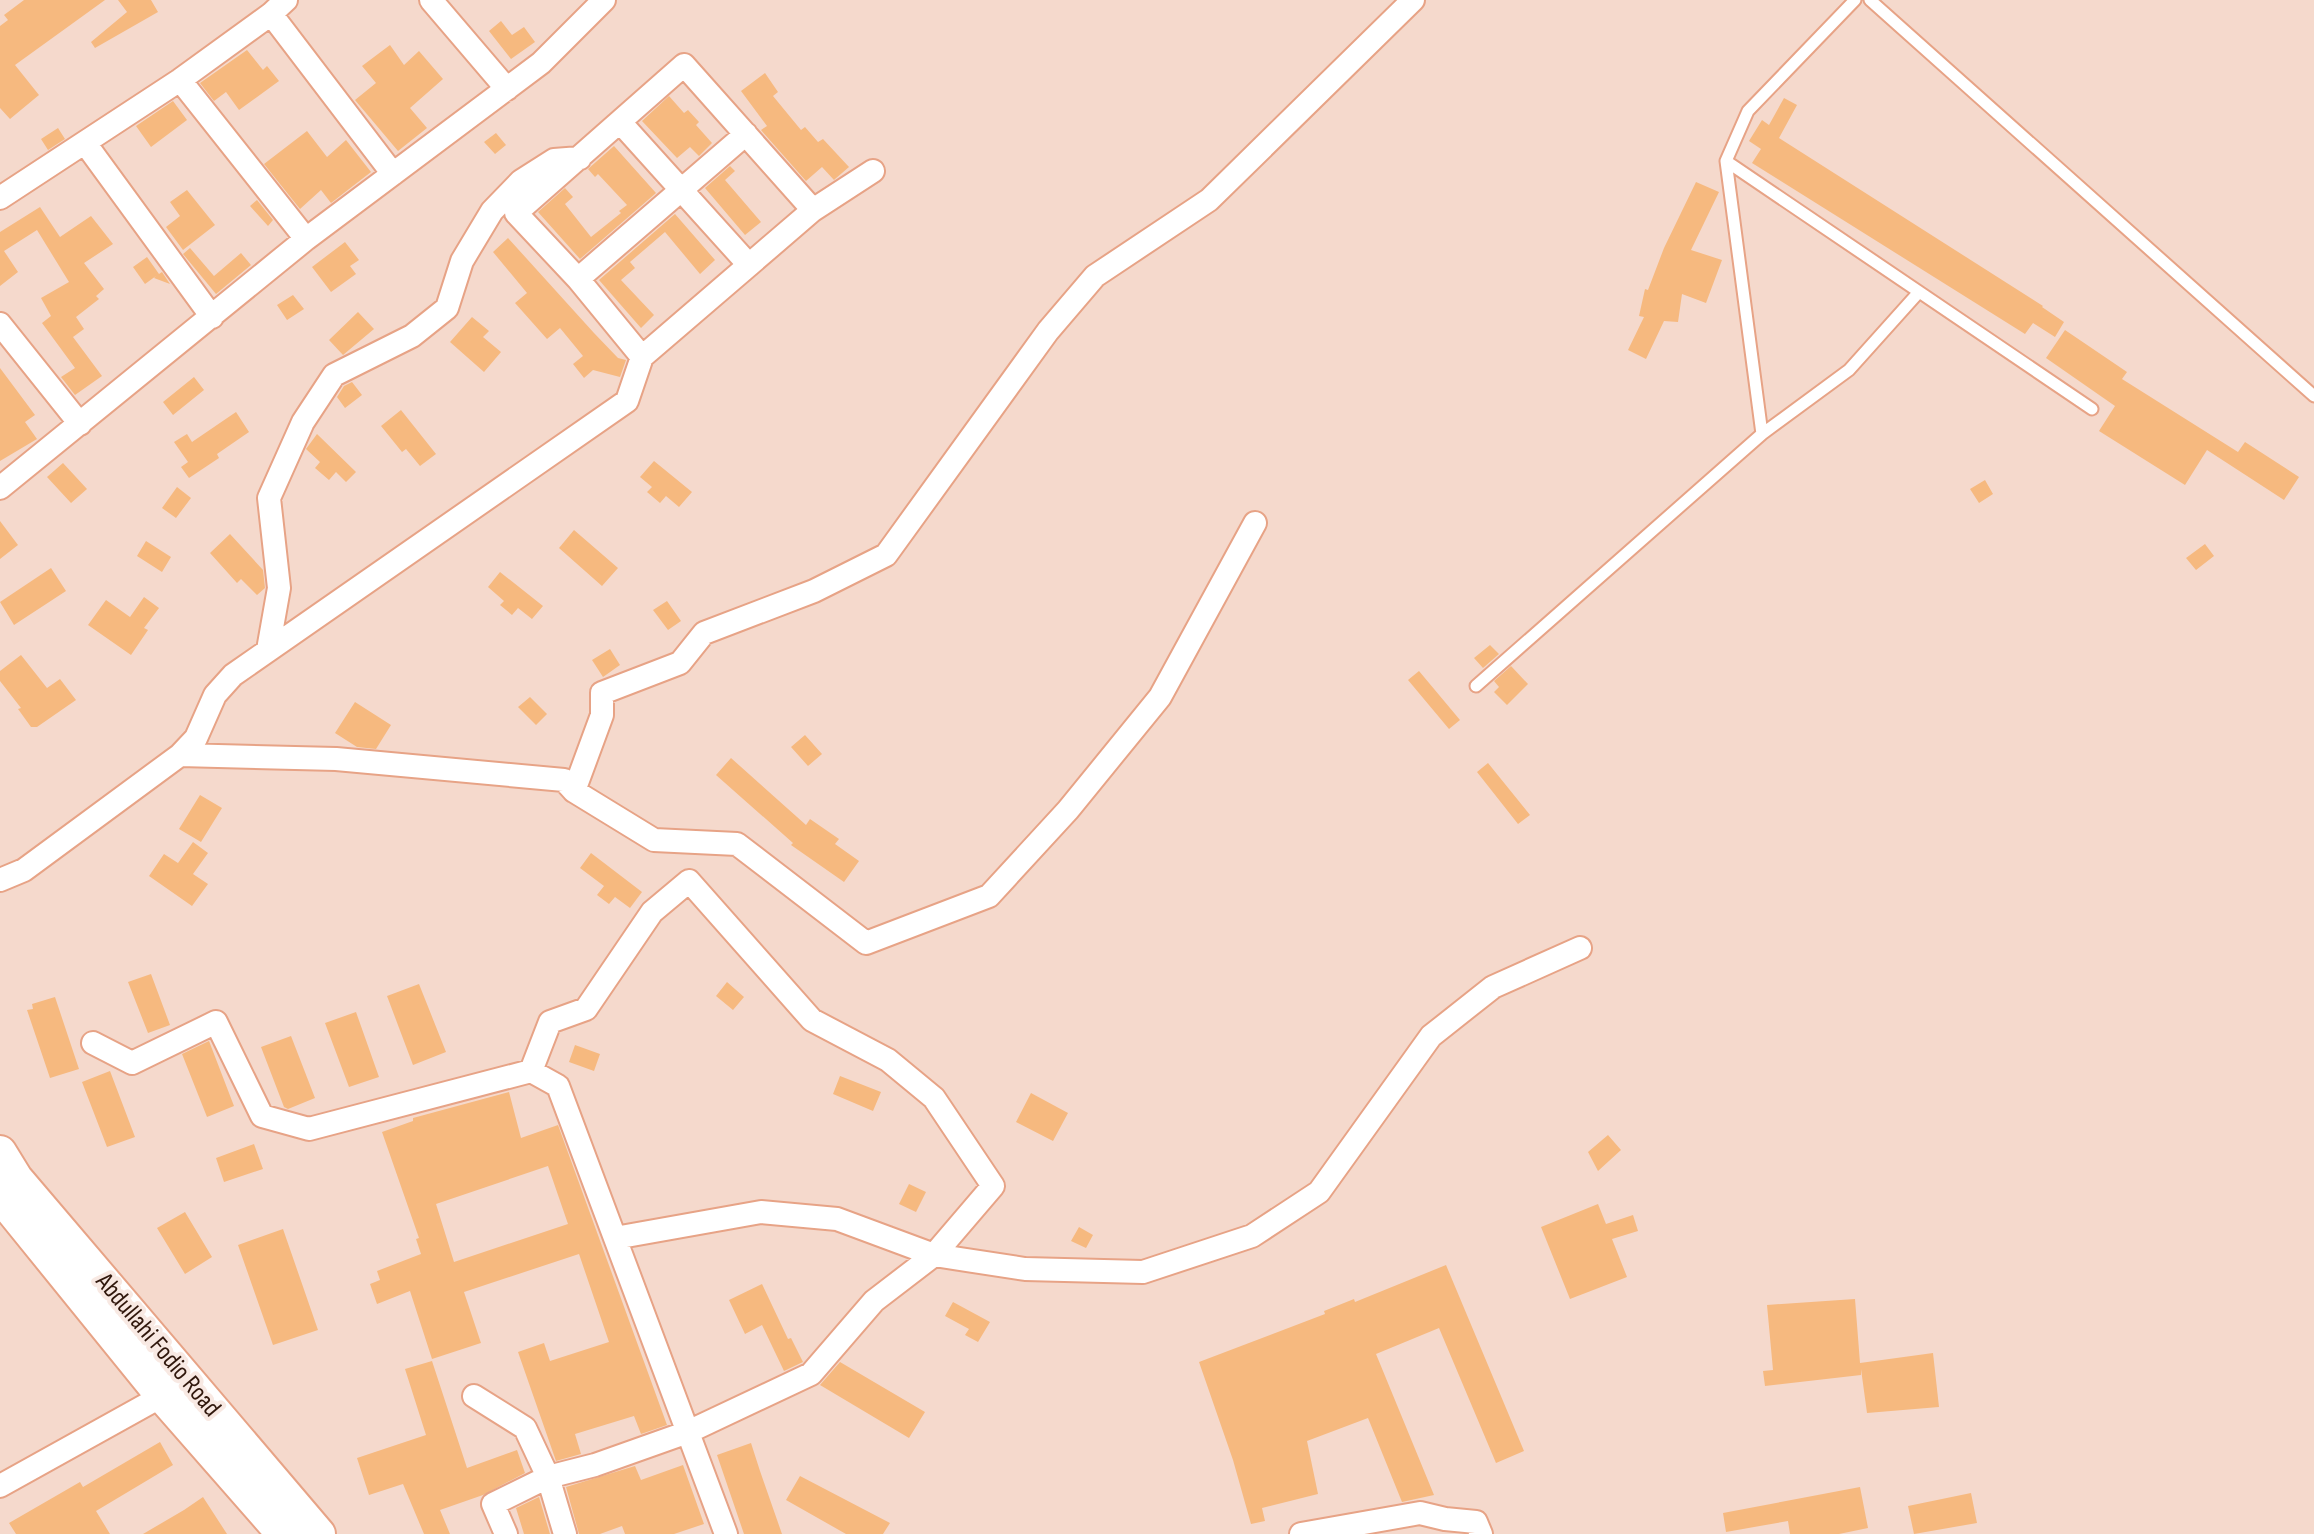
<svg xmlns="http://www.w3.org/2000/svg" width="2314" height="1534" viewBox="0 0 2314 1534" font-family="'Sofia Sans Condensed',sans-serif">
<rect width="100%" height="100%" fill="#f5d9cc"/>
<!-- building -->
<path fill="#f6b97f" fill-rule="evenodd" d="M24,0H105L15,65L39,95L10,119L0,108V26L8,20L4,15Z
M118,0H151L158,12L95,48L91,42L127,12Z
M501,21L512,35L524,27L535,42L511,59L489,31Z
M390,45L404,65L419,51L443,79L410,108L427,128L398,151L355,100L376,83L362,66Z
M247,50L263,70L267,66L279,81L239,110L226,92L214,101L200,83Z
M765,73L778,92L773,96L801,130L805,127L818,142L823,139L849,167L835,179L834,180L822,167L806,181L761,130L767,126L741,91Z
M669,96L684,113L688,110L699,122L696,125L712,143L699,156L690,147L677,158L642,121Z
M1784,98L1797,105L1779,138L2043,306L2042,307L2064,322L2055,337L2033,323L2025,334L1752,163L1761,149L1749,141L1762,120L1769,125Z
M173,101L187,120L151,147L136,126Z
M58,128L65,139L48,150L41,139Z
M307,131L327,157L346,140L371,172L331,203L321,190L300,209L264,164Z
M496,133L506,145L495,154L484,142Z
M614,146L656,193L580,259L538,212L565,188L573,197L565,204L591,237L621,213L619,211L627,205L598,174L595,177L588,169Z
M730,166L735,171L725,180L761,222L745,235L705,188Z
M1696,182L1719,192L1691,250L1722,260L1706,303L1682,294L1678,322L1664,321L1646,359L1628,350L1644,317L1639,316L1645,289L1648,290L1664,248Z
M187,190L215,225L183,250L166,227L180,216L170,202Z
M257,200L273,220L268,226L250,206Z
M40,207L60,237L91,216L113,244L84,263L104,289L96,296L99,299L76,317L84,329L73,337L102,376L75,395L61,377L75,368L42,323L51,316L41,298L69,282L37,230L4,251L18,272L0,286V232Z
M675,214L715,260L700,274L665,232L630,262L635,268L621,280L654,315L641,328L599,280Z
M508,238L594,333L618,358L626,360L620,377L593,370L584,378L573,364L583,356L560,328L547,339L515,303L527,293L493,252Z
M345,242L359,260L350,266L356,274L331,292L312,267Z
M190,248L214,276L241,253L251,265L216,294L183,254Z
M147,257L159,274L162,272L170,284L154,278L156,276L145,284L133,267Z
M293,295L304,309L287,320L277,305Z
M358,312L374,329L343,355L329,340Z
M472,317L489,331L483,337L501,352L484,372L450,342Z
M2065,330L2127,372L2122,379L2238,452L2245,442L2299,477L2284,500L2207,450L2185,485L2099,431L2115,406L2046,358Z
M0,368L35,415L25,422L37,439L0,461Z
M194,377L204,390L173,415L163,402Z
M352,382L362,395L345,408L337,397L344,386Z
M401,410L436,454L420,466L406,449L402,452L381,426Z
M236,412L249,432L217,454L219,458L189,478L181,467L188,462L174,442L187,434L192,442Z
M317,434L356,472L346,482L336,472L329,480L315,468L320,462L306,449Z
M654,461L692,492L679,507L666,496L660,503L647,492L652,487L640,477Z
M63,463L87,489L71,503L47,477Z
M1985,480L1993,494L1979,503L1970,489Z
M177,487L191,498L176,518L162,508Z
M0,521L18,545L0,559Z
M574,530L618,568L602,586L559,548Z
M230,534L263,570L265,588L257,595L241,579L237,583L210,553Z
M146,541L171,557L162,572L137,556Z
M2205,544L2214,556L2196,570L2186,558Z
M51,568L66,591L14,625L0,602Z
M500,572L543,606L532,619L518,608L512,615L500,605L504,601L488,587Z
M144,597L159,608L144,628L148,630L131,655L88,625L106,600L130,617Z
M667,601L681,621L668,630L653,610Z
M1490,645L1499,654L1483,668L1474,658Z
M610,649L620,665L603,677L592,660Z
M21,655L47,688L60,679L76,700L37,727H31L18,709L21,708L0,681V671Z
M1511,666L1528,684L1507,705L1494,692L1499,687L1494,681Z
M1419,671L1460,720L1449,729L1408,680Z
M530,697L547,714L536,725L518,707Z
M355,702L391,725L376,749L357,747L335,733Z
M805,735L822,754L808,766L791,747Z
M731,758L806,825L810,819L839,839L835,844L859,861L844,882L791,845L793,843L716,775Z
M1488,763L1530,815L1518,824L1477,772Z
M200,795L222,808L201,842L179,829Z
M193,842L208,853L193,874L208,884L192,906L149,876L164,854L178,863Z
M591,853L642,892L630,908L615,897L609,904L597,895L604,886L580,868Z
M151,974L170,1025L148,1033L128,982Z
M727,982L744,997L733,1010L716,996Z
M419,984L446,1052L413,1065L387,996Z
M55,997L79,1069L50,1078L27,1010L33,1009L32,1004Z
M356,1012L379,1077L349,1087L325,1023Z
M291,1036L315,1098L288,1109L284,1107L261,1047Z
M209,1041L234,1106L207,1117L182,1054Z
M575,1045L600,1054L594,1071L569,1062Z
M110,1071L135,1137L107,1147L82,1082Z
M840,1076L881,1092L873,1111L833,1094Z
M509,1092L521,1138L558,1125L667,1425L641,1434L634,1416L575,1434L581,1454L556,1461L518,1352L544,1343L550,1361L609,1342L579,1254L464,1292L481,1343L432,1359L410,1291L377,1304L370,1284L380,1280L377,1271L421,1254L416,1239L419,1238L382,1132L413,1121V1118ZM548,1166L568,1224L454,1262L436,1204Z
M1031,1093L1068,1113L1053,1141L1016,1122Z
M1608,1135L1621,1150L1598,1171L1588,1152Z
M254,1144L263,1169L224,1182L216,1158Z
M909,1184L926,1192L916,1212L899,1204Z
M1598,1204L1606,1224L1633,1215L1638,1231L1612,1239L1627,1277L1570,1299L1541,1227Z
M185,1212L212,1257L185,1274L157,1228Z
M1079,1227L1093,1235L1086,1248L1071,1241Z
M283,1229L318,1330L273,1345L238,1245Z
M1446,1265L1524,1451L1496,1463L1439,1328L1376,1354L1434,1495L1402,1502L1368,1418L1307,1441L1318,1494L1262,1508L1265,1521L1251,1524L1233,1460L1199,1362L1325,1314L1324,1311L1354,1299L1355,1302Z
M762,1284L788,1339L791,1338L803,1362L784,1371L762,1325L745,1334L729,1300Z
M1855,1299L1860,1363L1933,1353L1939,1407L1867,1413L1861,1369V1375L1765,1386L1763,1371L1773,1370L1767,1305Z
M953,1302L990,1322L978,1342L965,1335L969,1329L945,1316Z
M432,1361L467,1468L517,1450L525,1473L483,1495L440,1510L450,1534H424L403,1484L369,1495L357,1458L426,1435L405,1369Z
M840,1362L925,1412L909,1438L820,1385Z
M160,1442L173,1465L96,1511L110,1534H16L9,1523L80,1482L83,1487Z
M751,1443L760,1471L782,1534H744L717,1455Z
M683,1465L704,1524L674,1534H625L622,1526L600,1534H579L566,1487L635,1466L641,1480Z
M800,1476L890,1523L883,1534H846L786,1500Z
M1860,1487L1868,1528L1839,1534H1790L1788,1521L1726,1532L1723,1513Z
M1971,1493L1977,1523L1914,1534L1908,1506Z
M203,1497L227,1534H143L184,1510Z
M539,1497L550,1534H524L516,1508Z"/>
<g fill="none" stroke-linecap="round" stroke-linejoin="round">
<!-- lane casing -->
<g stroke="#e7a386" stroke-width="15">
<path id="lane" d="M1870,0L2314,396
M1726,161L2092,409
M1762,434L1849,370L1919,292
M1476,686L1762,434L1726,161L1748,111L1855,0"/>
</g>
<!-- street casing -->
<g stroke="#e7a386" stroke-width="26">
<path id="street" d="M431,0L507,89
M271,14L393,174
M180,80L306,239
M620,122L749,265
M85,143L212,317
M0,198L180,80L271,14L286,0
M578,279L746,134
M0,324L80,424
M642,357L578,279L516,213L684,65L813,210
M0,488L306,239L541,63L604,0
M268,650L279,588L269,498L303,422L334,375L412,336L447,308L462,261L492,211L521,181L554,160L580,158
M180,755L336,759L564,780L574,791L654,840L737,844L866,943L989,896L1068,810L1160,697L1255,523
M574,791L602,715V693L680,663L704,633L814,591L886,555L1048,331L1095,276L1209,200L1413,0
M0,880L24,870L180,755L196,738L215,695L233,675L627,401L642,357L813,210L873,171
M93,1043L132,1063L216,1022L262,1116L309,1129L531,1071L558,1086L726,1534
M531,1071L550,1022L586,1009L652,912L689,881L812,1020L888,1060L934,1098L993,1186L934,1255L874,1301L811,1374L688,1432L595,1465L548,1477L565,1534
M615,1238L761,1212L837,1219L934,1255L1025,1269L1143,1272L1252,1236L1319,1192L1431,1036L1493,987L1580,948
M474,1396L525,1428L548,1477L493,1504L506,1534
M0,1486L162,1396
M1301,1534L1420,1513L1445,1519L1476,1522L1481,1534"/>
</g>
<!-- secondary casing -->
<g stroke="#e7a386" stroke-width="36">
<path id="secondary" d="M0,1152L16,1178L319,1534
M0,1196L162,1396L283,1534"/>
</g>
<!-- lane -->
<use href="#lane" stroke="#fff" stroke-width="11"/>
<!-- street -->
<use href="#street" stroke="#fff" stroke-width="22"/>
<!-- secondary -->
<use href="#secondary" stroke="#fff" stroke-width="32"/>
</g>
<g text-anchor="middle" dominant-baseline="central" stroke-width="8" stroke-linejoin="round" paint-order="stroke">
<!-- street labels -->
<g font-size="26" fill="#30170c" stroke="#f8e9e3">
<text transform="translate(158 1345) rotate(50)">Abdullahi Fodio Road</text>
</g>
</g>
</svg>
